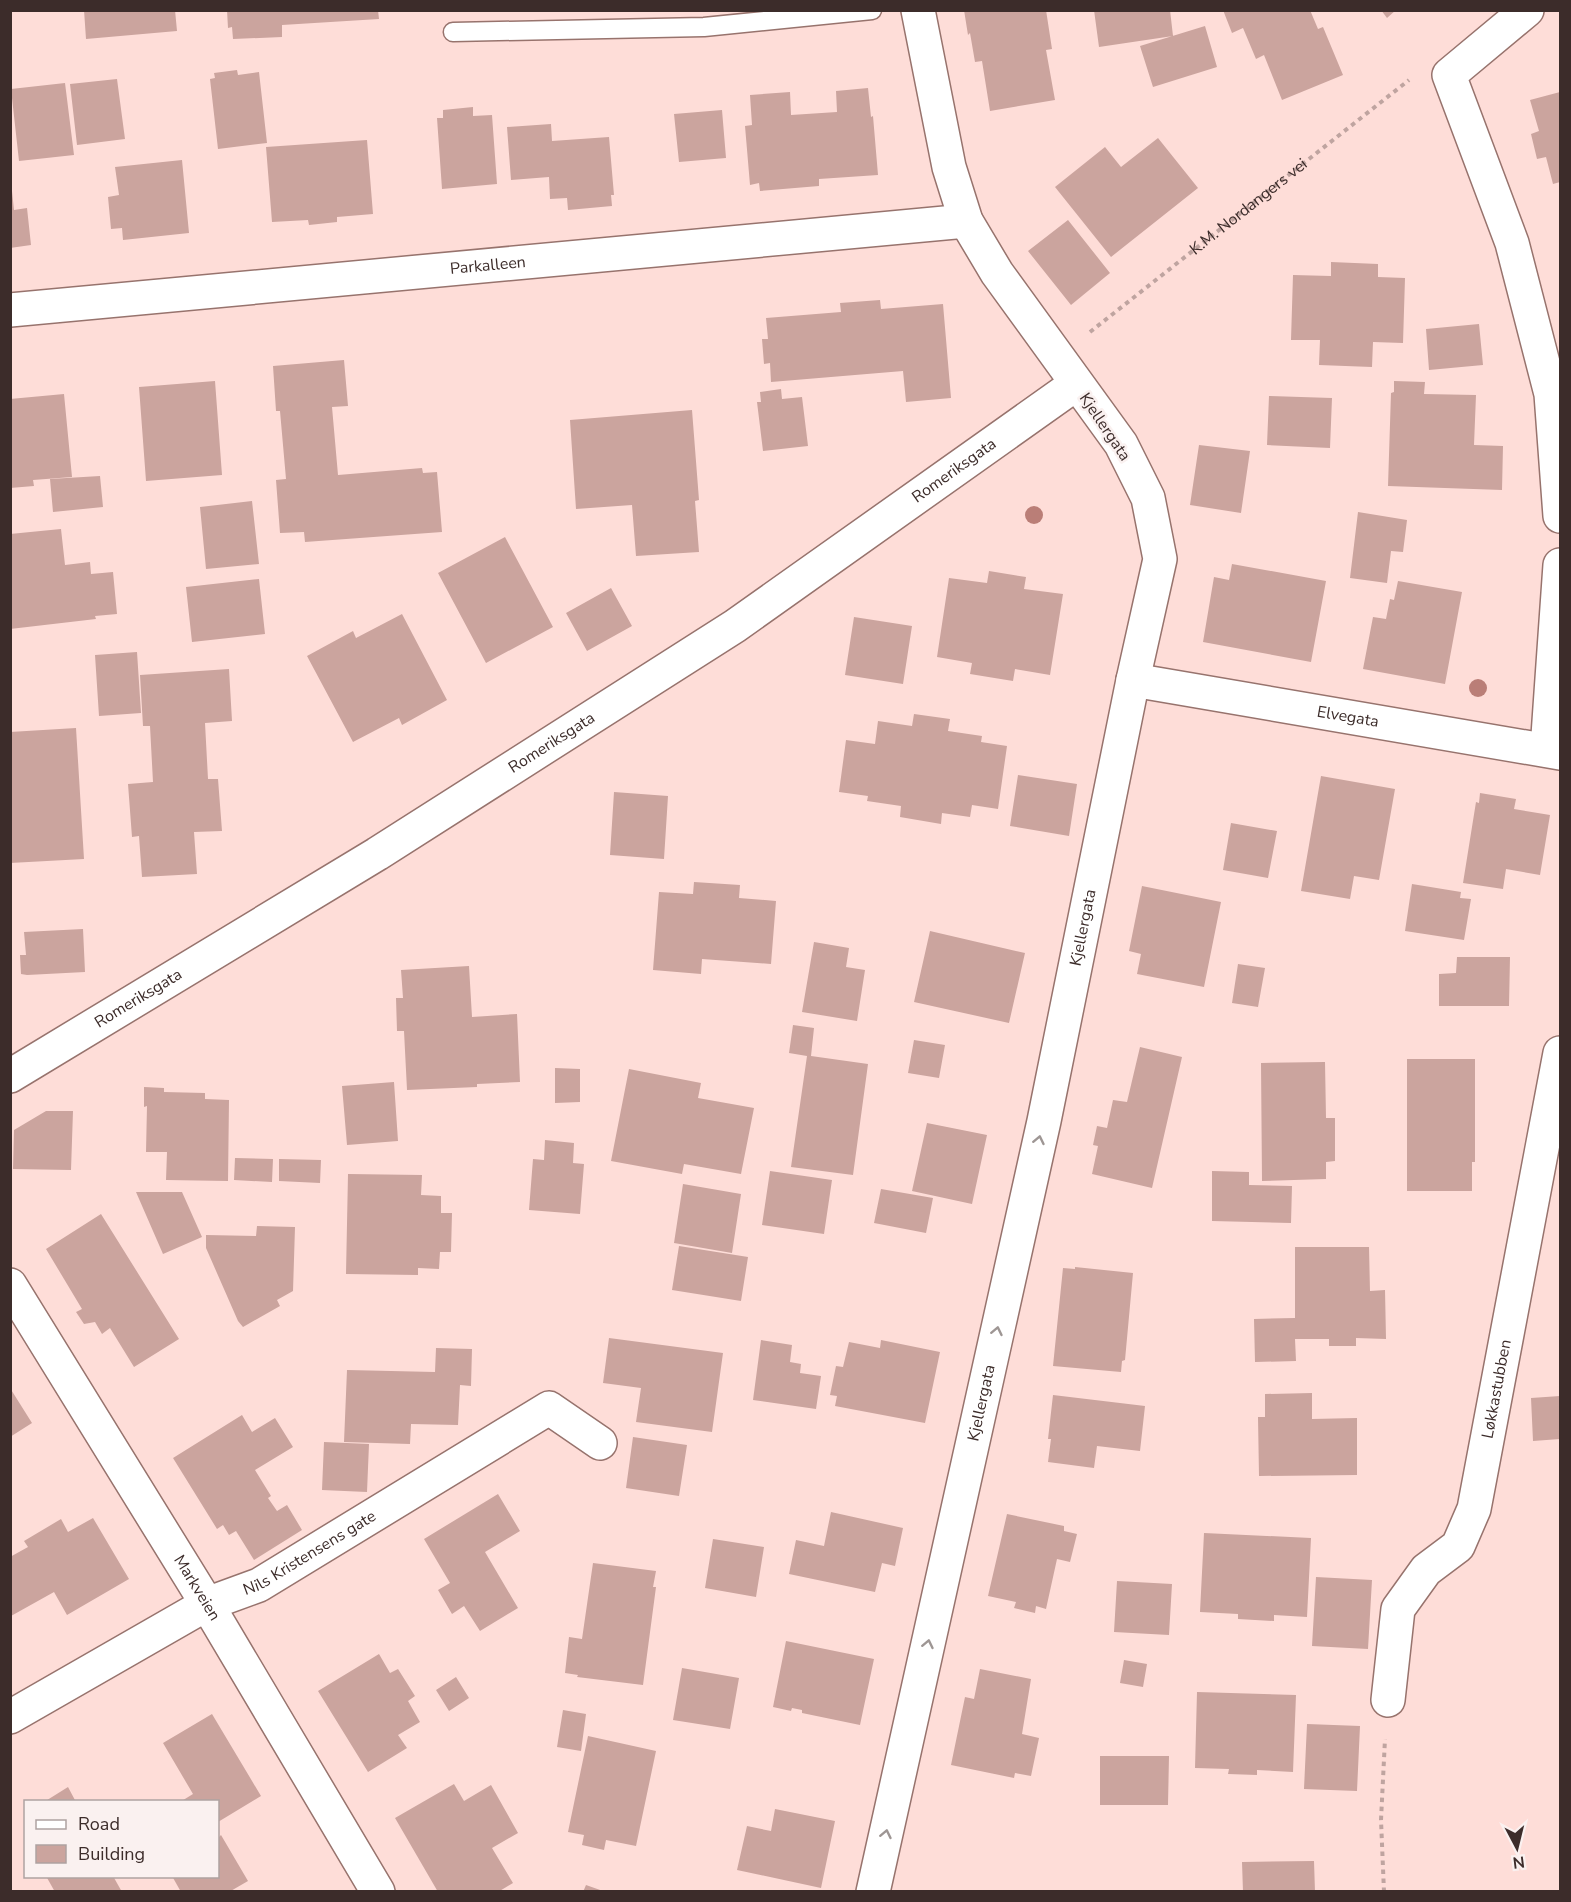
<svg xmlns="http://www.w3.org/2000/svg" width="1571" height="1902" viewBox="0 0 1571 1902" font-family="'Nunito Sans',sans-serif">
<rect width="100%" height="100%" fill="#feddd8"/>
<!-- building -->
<path fill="#cba49e" d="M84,10H175L177,31L86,39Z
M227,10H378L379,19L282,25V37L233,39L232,27L228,28Z
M964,10H1046L1052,49L1046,50L1055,100L990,111L982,61L975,62L970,33L968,35Z
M1094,10H1170L1173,36L1099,47Z
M1223,10H1310L1318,29L1323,27L1343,75L1282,100L1264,55L1256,59L1243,28L1232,33Z
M1381,10H1396L1387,18Z
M1205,26L1217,67L1153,87L1140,46Z
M237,70L238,75L259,72L267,143L218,149L210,79L215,78L214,73Z
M117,79L125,139L77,145L70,84Z
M65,83L74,155L19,161L11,89Z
M868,88L871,117L873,116L878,175L819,179V186L760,191L759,183L750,185L745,126L752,125L750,95L790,92L791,115L837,112L836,91Z
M1560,92V182L1553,184L1546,157L1537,159L1531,134L1539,131L1530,100Z
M473,107V116L492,115L497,184L442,189L437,118H443V110Z
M722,110L726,158L679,162L674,114Z
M551,124L552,141L609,137L614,195H611L612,206L568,210L567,198L550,199L549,177L511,180L507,127Z
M1158,138L1198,188L1111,257L1055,187L1105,147L1121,167Z
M367,140L373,214L337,217V222L309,225L308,220L272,222L266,147Z
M182,160L189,233L123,240L122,228L111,229L108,197L119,195L115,167Z
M10,191H12L14,210L27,208L31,245L10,248Z
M1068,220L1110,273L1071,305L1028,251Z
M1331,262L1378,264V277L1405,278L1403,343L1373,342L1372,367L1319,365L1320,340H1291L1293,275L1331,276Z
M880,300L881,309L943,304L951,398L906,402L903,371L771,382L770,363L764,364L762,339H768L766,318L841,312L840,303Z
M1479,324L1483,365L1429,370L1426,329Z
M344,360L348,406L332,407L338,475L422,468L423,473L437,472L442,532L305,542L304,532L280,533L276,480L286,479L280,411H276L273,366Z
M215,381L222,475L146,481L139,387Z
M1394,381L1425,382L1424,394L1476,395L1474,445L1503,446L1502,490L1388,486L1391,393L1394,392Z
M781,389L782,399L802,397L808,446L763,451L757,402H761L760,392Z
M64,394L72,477L33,480L34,486L10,488V399Z
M1269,396L1332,398L1330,448L1267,445Z
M692,410L699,500L695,501L699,552L636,556L632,505L576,509L570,420Z
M1199,445L1250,451L1241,513L1190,505Z
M100,476L103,507L53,512L50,479Z
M252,501L259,564L206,569L200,507Z
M1358,512L1407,520L1403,552L1391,551L1387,583L1350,578Z
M61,529L65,565L90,562L91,574L113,572L117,614L95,616L96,619L10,629V534Z
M505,537L553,627L486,663L438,573Z
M1232,564L1326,581L1311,662L1203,642L1214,577L1229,580Z
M989,571L1026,577L1024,589L1063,594L1050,675L1015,669L1013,681L970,674L972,663L937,657L949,578L987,583Z
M259,579L265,634L192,642L186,587Z
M1398,581L1462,592L1445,684L1363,669L1373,617L1386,619L1390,599L1394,600Z
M611,588L632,626L587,651L566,613Z
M402,614L447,700L402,725L399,718L353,742L307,656L353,631L356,638Z
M854,617L912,626L903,684L845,675Z
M137,652L141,713L99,716L95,655Z
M229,669L232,721L205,723L208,779H218L222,831L194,832L197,874L142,877L139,836L132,837L128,784L153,782L150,726H143L140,675Z
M914,714L950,719L948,731L982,736L981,742L1007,746L998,809L972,805L970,817L942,813L941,824L900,817L901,806L867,801L868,796L839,792L846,740L875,744L878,721L912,726Z
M76,728L84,859L10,863V732Z
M1018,775L1077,784L1069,836L1010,826Z
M1321,776L1395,789L1379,880L1354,876L1350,899L1301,891Z
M614,792L668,796L664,859L610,855Z
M1480,793L1516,799L1514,809L1550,815L1540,875L1506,869L1503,889L1463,883L1476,802L1479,803Z
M1231,823L1277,831L1268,878L1223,870Z
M694,882L740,885L739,898L776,901L771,964L702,959L701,974L653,970L659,892L693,894Z
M1412,884L1461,892L1460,898L1471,899L1464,940L1405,931Z
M1142,886L1221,902L1204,987L1137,974L1141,954L1129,951Z
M83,929L85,972L27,975L21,974L20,955H26L24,932Z
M930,931L1025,953L1009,1023L914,1002Z
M814,942L849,948L846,967L865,970L857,1021L802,1012Z
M1457,957H1510L1509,1006H1439V974L1456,973Z
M1238,964L1265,968L1258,1007L1232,1003Z
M469,966L472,1017L517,1014L520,1082L477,1084V1087L407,1090L404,1031H397L396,998H403L401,970Z
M793,1025L814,1028L811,1056L868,1064L853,1175L791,1167L807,1056L789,1053Z
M914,1040L945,1045L939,1078L908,1073Z
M1140,1047L1182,1057L1152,1188L1092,1174L1098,1146L1093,1145L1097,1126L1107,1128L1113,1100L1127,1102Z
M1407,1059H1475V1162H1472V1191H1407Z
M1325,1062L1326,1118H1335V1161L1326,1162V1179L1262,1181L1261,1063Z
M555,1068L580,1069V1102L555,1103Z
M629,1069L701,1083L698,1098L754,1108L741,1174L684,1164L682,1174L611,1161Z
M394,1082L398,1141L347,1145L342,1086Z
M144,1087L164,1088V1092L205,1093V1099L229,1100L228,1181L166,1180L167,1152H146L147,1106L144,1107Z
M46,1111H73L71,1170L13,1169L14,1130Z
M927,1123L987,1135L972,1204L912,1191Z
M545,1140L574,1143L573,1163L584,1164L580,1214L529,1210L533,1159L544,1160Z
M235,1158L273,1159L272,1182L234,1180Z
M279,1159L321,1160L320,1183L279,1181Z
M770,1171L832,1180L824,1234L762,1225Z
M1212,1171L1249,1172V1185L1292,1186L1291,1223L1212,1221Z
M348,1174L422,1175L421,1195L441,1196V1213H452L451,1252H440L439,1269L418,1268V1275L346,1274Z
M683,1184L741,1194L732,1253L674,1243Z
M881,1189L933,1198L926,1233L874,1223Z
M136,1192H182L202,1237L163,1254Z
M101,1214L179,1339L134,1367L110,1328L102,1334L95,1322L84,1324L76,1312L82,1309L46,1249Z
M257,1226L295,1227L293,1291L277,1300L280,1306L243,1327L238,1321L206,1248V1235L256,1236Z
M679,1246L748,1257L741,1301L672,1290Z
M1295,1247H1369L1370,1291L1385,1290L1386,1339L1356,1338V1346H1329V1339H1295L1296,1361L1255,1362L1254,1319L1295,1318Z
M1075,1267L1133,1273L1125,1360L1122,1361L1121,1372L1053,1366L1063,1268L1075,1269Z
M609,1338L723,1353L712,1432L636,1422L641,1388L603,1383Z
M761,1340L792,1345L790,1362L801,1364L800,1373L821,1376L816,1409L753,1400Z
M881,1340L940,1352L925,1423L835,1406L837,1396L830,1395L836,1366L843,1367L849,1342L880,1348Z
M436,1348L472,1349L471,1386L460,1385L458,1425L411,1424L410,1444L344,1442L347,1370L435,1372Z
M10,1388L32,1423L10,1437Z
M1312,1393V1419L1357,1418V1475L1259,1476L1258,1417H1265V1394Z
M1053,1395L1145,1406L1140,1451L1097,1446L1094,1468L1048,1462L1051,1439H1048Z
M1560,1396V1439L1533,1441L1531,1398Z
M242,1415L252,1432L275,1418L293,1447L255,1470L271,1496L268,1498L277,1511L287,1505L302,1530L254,1560L236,1531L229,1535L223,1525L217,1529L173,1458Z
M633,1437L687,1445L679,1496L626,1488Z
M324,1442L369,1444L367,1492L322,1490Z
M498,1494L520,1531L485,1552L518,1608L480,1631L464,1606L452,1614L438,1590L450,1583L424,1539Z
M831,1512L903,1528L895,1566L882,1563L875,1592L789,1574L796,1540L824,1546Z
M1007,1514L1064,1526V1531L1077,1534L1070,1562L1057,1559L1046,1609L1036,1606L1035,1613L1014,1608L1016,1602L988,1596Z
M93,1518L129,1579L67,1615L54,1592L11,1616L10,1557L28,1547L24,1541L61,1519L68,1532Z
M1204,1533L1311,1538L1307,1617L1274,1615V1621L1238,1619V1614L1200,1612Z
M713,1539L764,1547L756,1597L705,1588Z
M593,1563L656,1571L653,1587H656L643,1685L577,1677L578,1675L565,1673L569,1637L582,1639Z
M1316,1577L1372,1580L1368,1649L1312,1646Z
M1117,1581L1172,1584L1169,1635L1114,1632Z
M786,1641L874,1659L860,1725L802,1713V1710L792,1708L791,1711L773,1707Z
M379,1654L390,1673L398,1669L415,1696L408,1701L420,1722L398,1735L407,1748L368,1772L318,1691Z
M1124,1660L1147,1664L1143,1687L1120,1683Z
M682,1668L739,1678L730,1729L673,1720Z
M980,1669L1031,1679L1022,1734L1039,1738L1031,1776L1015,1773L1014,1778L951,1765L965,1697L974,1699Z
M456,1677L469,1698L449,1711L436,1690Z
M1197,1692L1296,1695L1293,1772L1257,1770V1775L1228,1774L1229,1769L1195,1768Z
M563,1710L586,1714L581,1751L557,1747Z
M212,1714L261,1796L218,1822V1802H180L193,1794L163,1743Z
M1307,1724L1360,1726L1357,1791L1304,1789Z
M588,1736L656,1751L636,1846L606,1840L604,1850L582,1845L584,1835L568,1832Z
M1100,1756H1169L1168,1805H1100Z
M454,1784L464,1801L491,1785L518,1833L492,1848L513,1883L498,1892H438L395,1818Z
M68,1787L76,1802H44Z
M775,1809L835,1821L821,1888L737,1870L747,1826L771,1831Z
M221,1835L248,1881L229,1892H181L172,1876H218V1838Z
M1314,1861L1315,1892H1243L1242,1862Z
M46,1876H113L122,1892H55Z
M586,1885L603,1891V1892H583Z"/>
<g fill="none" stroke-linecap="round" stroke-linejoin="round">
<!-- lane casing -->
<g stroke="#97736d" stroke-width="21">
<path id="lane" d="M453,32L704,27L872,10"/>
</g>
<!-- street casing -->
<g stroke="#97736d" stroke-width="36">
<g id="street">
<path d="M1527,10L1449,75L1512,243L1551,394L1560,516"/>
<path id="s2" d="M10,310L966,221"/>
<path id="s3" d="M1133,680L1560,753"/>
<path d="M1547,750L1560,565"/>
<path id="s4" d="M10,1076L377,854L735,626L1076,384"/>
<path id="s5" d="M10,1285L207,1604L378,1892"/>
<path id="s6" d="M1388,1700L1398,1609L1426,1570L1458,1546L1474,1509L1560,1053"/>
<path id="s7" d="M10,1717L207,1604L259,1585L549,1408L600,1443"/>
<path id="s8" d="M873,1892L1044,1121L1133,680L1160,559L1148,498L1121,444L997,273L966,221L949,167L918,10"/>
</g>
</g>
<!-- path -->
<g stroke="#bfa4a0" stroke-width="4" stroke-dasharray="4.5 4.5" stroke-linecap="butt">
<path id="s1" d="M1090,332L1409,80"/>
<path d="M1384,1892L1381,1820L1385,1739"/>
</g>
<!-- lane -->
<use href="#lane" stroke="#fff" stroke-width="18"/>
<!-- street -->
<use href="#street" stroke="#fff" stroke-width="33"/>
</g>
<!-- trees -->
<g fill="#ba7e77">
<circle cx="1034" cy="515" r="9"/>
<circle cx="1478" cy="688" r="9"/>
</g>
<!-- one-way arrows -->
<defs><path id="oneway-chevron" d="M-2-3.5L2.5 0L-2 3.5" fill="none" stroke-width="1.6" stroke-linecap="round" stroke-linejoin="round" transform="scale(1.5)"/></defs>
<g stroke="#9e9694">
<use href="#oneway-chevron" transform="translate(1039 1140) rotate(-78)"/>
<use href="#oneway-chevron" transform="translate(997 1331) rotate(-78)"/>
<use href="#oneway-chevron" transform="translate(928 1644) rotate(-78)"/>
<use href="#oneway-chevron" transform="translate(886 1834) rotate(-78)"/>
</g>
<g text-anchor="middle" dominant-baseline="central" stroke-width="5" stroke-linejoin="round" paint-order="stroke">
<!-- street labels -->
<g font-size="16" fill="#3c2c2a" stroke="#faf1f0">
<text stroke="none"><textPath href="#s1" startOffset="202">K.M. Nordangers vei</textPath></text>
<text stroke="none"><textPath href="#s2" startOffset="480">Parkalleen</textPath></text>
<text transform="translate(1105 427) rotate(56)">Kjellergata</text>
<text stroke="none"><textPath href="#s4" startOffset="1122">Romeriksgata</textPath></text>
<text stroke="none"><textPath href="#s3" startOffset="218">Elvegata</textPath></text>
<text stroke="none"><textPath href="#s4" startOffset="636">Romeriksgata</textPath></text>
<text stroke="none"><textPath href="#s8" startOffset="987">Kjellergata</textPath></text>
<text stroke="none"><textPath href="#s4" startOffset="150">Romeriksgata</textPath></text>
<text stroke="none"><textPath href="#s6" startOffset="342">Løkkastubben</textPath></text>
<text stroke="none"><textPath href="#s8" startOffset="501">Kjellergata</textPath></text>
<text stroke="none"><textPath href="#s7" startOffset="342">Nils Kristensens gate</textPath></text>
<text stroke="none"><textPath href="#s5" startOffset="356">Markveien</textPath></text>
</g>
</g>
<!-- border -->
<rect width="1571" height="1902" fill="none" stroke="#3c2c2a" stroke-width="24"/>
<!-- legend -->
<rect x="24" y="1800" width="195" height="78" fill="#faf1f0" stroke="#aea2a1" stroke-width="1.5"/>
<rect x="36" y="1820" width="30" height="9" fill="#ffffff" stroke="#aea2a1" stroke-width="1.5"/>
<text x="78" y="1830" font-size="18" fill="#3c2c2a">Road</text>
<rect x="36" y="1845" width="30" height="18" fill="#cba49e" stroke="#aea2a1" stroke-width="1.5"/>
<text x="78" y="1860" font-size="18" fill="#3c2c2a">Building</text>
<!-- north arrow -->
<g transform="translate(1517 1848) rotate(173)" stroke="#faf1f0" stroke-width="4.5" paint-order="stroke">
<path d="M0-4.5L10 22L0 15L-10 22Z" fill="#3c2c2a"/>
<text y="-9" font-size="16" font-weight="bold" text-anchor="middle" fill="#3c2c2a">N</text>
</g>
</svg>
